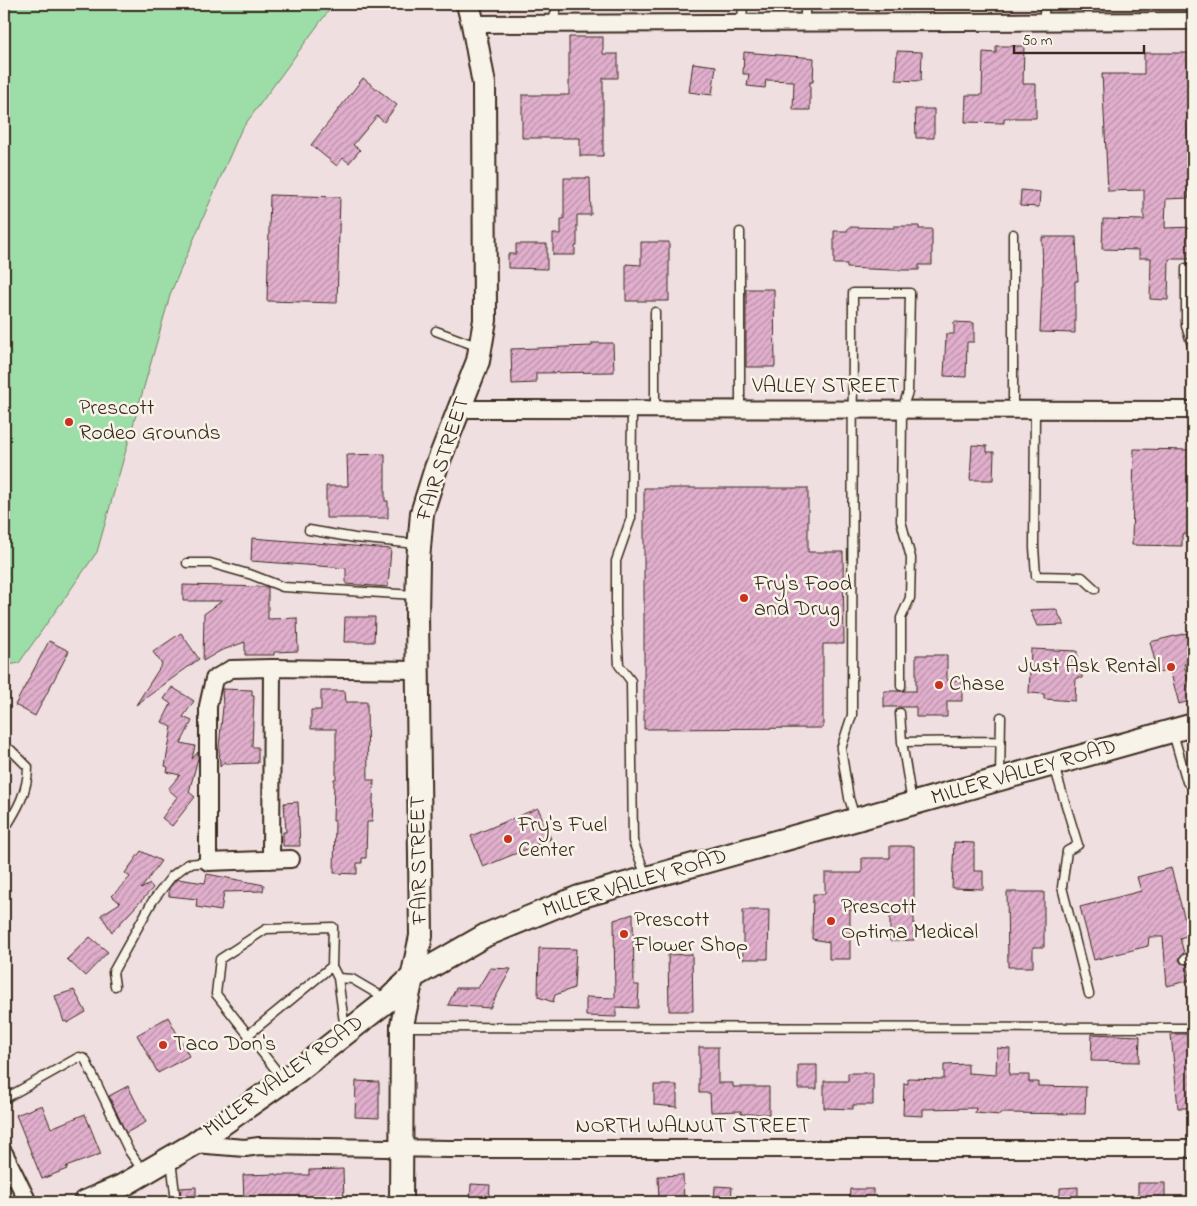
<svg xmlns="http://www.w3.org/2000/svg" width="1197" height="1206" viewBox="0 0 1197 1206" font-family="'Indie Flower',sans-serif">
<defs>
<pattern id="building-hatch" width="6" height="6" patternUnits="userSpaceOnUse" patternTransform="scale(1.25)"><rect width="6" height="6" fill="#e1afcd"/><path d="M-1 1l2-2M0 6l6-6M5 7l2-2" fill="none" stroke="#b88fa6"/></pattern>
</defs>
<rect width="100%" height="100%" fill="#f0dfe0"/>
<filter id="ink" filterUnits="userSpaceOnUse"><feTurbulence type="fractalNoise" baseFrequency=".02" numOctaves="2"/><feDisplacementMap in="SourceGraphic" scale="10" xChannelSelector="R" yChannelSelector="G"/><feConvolveMatrix kernelMatrix="1 2 1 2 8 2 1 2 1" color-interpolation-filters="sRGB"/></filter>
<g filter="url(#ink)">
<!-- green -->
<path fill="#9ddda7" stroke="#6c8462" d="M4,4H358L329,10L241,130L171,292L97,552L19,663L4,666Z"/>
<!-- building -->
<path fill="url(#building-hatch)" stroke="#3b2a1e" d="M569,37H603V54H618V78H603V156H580V138H522V95H569Z
M996,46H1024L1023,84H1036V118H1004V123L965,122L966,95H982L983,52L996,53Z
M897,51L922,52L921,81L896,80Z
M744,52L814,58L813,82H810V110H793L794,81L766,80L765,88L747,86L749,74H743Z
M1144,53H1189V198L1166,199L1165,228L1193,227V259H1169L1168,300L1150,299L1151,258H1139V250L1102,249L1103,219L1144,220V190L1108,191L1102,74H1144Z
M693,63L716,66L712,95L689,92Z
M363,78L397,105L384,122L377,116L353,145L360,150L349,163L343,158L337,166L311,145Z
M915,109H934V138H916Z
M564,178H590L591,215H577V246H575V255H553V234H561V219H564Z
M1021,190L1040,192L1039,207L1020,206Z
M270,195L340,197L337,303L267,301Z
M894,226H919V229H932V265H919V270H893L847,268V264H834V231H847L849,227L894,228Z
M1042,237H1076L1078,281H1075V333L1040,332L1042,285H1043Z
M641,242H669V301H626V264L641,265Z
M516,244H547V269L508,268V254H516Z
M746,289H774L775,367H746Z
M954,322L974,323V342H967L966,377L944,376L946,334H954Z
M592,343H613L614,372L536,373V383L512,384L511,349L592,346Z
M972,445L987,446V452H994L993,480H970Z
M1134,449L1193,450V534H1182V546L1132,545Z
M385,454V501H388V518H326V486H348L347,455Z
M644,488H808V552H843L844,644H823V728L644,729Z
M252,538L391,549L388,587L346,584V568L251,561Z
M183,585L268,587V619L297,618L298,651L274,652V655H245V642L220,651L203,661L204,614L222,601H183Z
M1056,609L1064,625L1037,626L1030,610Z
M345,617H375L374,642H344Z
M181,633L199,659L136,705L162,664L153,652Z
M1187,633L1193,662L1184,664L1193,700L1179,704L1170,670L1158,673L1150,642Z
M49,641L69,651L35,716L15,705Z
M1031,649L1077,651V665H1082V678H1076L1075,701L1044,699V694L1029,693Z
M916,655H947V680H962V701H947V717H916V707H884V691H916Z
M172,687L194,701L183,717L192,721L181,743L195,746L192,759L198,752V758L189,792L195,797L172,826L162,818L177,797L168,789L180,775L167,772L168,767L165,766L172,727L162,722L171,704L164,699Z
M222,689L252,690V696H254L252,747H258V763L225,764V761L220,767L219,747L223,707Z
M321,691H345L346,702H367L368,780H374L372,822H367L366,858H362V863H357V874L334,873L335,821H333L334,779H336V729H311V710H321Z
M298,802L300,846H283V832H286L284,803Z
M538,808L551,839L483,867L471,836Z
M954,842L974,843V871H983V889L952,888Z
M890,846H914V940L890,941V912L850,910V959H829V942L812,939L813,894H825V873H862V858H890Z
M141,851L161,861L141,889L150,884L153,888L112,932L101,915L120,903L112,896L130,877L125,873Z
M1171,868L1189,935L1180,938L1184,953L1181,955L1179,960L1181,963L1187,964L1191,980L1167,986L1163,937H1149L1148,946L1094,960L1080,907L1141,891L1137,877Z
M207,874L264,885L263,891L224,892L221,911L196,907L197,899L169,896V888L177,879L205,883Z
M1007,892H1044V947H1033V967H1008Z
M743,910H769L768,959H743Z
M633,914L634,985H639L638,1008L616,1007V1017L586,1016V997L615,998L614,920Z
M90,937L108,952L85,976L67,959Z
M539,948L576,949L574,988L555,995L553,1002L538,997Z
M692,954L693,1011H669L668,955Z
M490,968L511,969L490,1008L448,1005L456,988H478Z
M74,990L86,1012L67,1023L66,1021L64,1022L55,996Z
M168,1017L189,1056L158,1073L137,1035Z
M1092,1034L1140,1036L1139,1062L1091,1061Z
M1171,1034H1193V1108H1178Z
M699,1047H718V1083H733V1087H769V1114H741V1111L711,1112L710,1093H699Z
M997,1048L1010,1049L1009,1075H1029V1082H1038V1086L1086,1087L1085,1114L1000,1113V1115L975,1113L976,1108L923,1109V1116L903,1115L904,1083L908,1084V1078L944,1079V1065L968,1064V1073L996,1075Z
M798,1065H817V1089H798Z
M848,1073H873V1105H853V1109L824,1108V1081H848Z
M356,1081L379,1082V1118L355,1117Z
M654,1085H677V1107L654,1105Z
M128,1086L146,1122L126,1133L109,1096Z
M42,1105L51,1128L85,1114L101,1154L66,1167L67,1169L42,1179L16,1115Z
M343,1169L344,1202H244L243,1175L277,1174V1175H309V1170Z
M683,1175L684,1202H659L658,1176Z
M1138,1183H1165V1202H1138Z
M471,1184L490,1185L489,1202H470Z
M715,1186L732,1187L731,1202H714Z
M196,1187V1202H182L180,1188Z
M1078,1187V1202H1060V1188Z
M850,1189H873V1202H849Z"/>
<g fill="none" stroke-linecap="round" stroke-linejoin="round">
<!-- lane casing -->
<g stroke="#3b2a1e" stroke-width="11">
<path id="lane" d="M805,4V23
M1043,22L1045,4
M742,23L743,4
M552,24L558,4
M740,232V409
M1186,268V326L1193,348
M655,312V409
M436,331L479,347
M632,409L631,518L616,561V615L619,665L631,681L633,841L646,876
M1013,409V234
M1035,409L1034,547L1036,576L1082,577L1095,589
M309,530L355,538L417,544
M187,563H210L252,575L283,587L415,595
M900,713L902,742
M1173,733L1187,782
M1054,766L1078,845L1067,851L1062,887L1089,994
M1000,777L1001,717
M912,803L902,742L1000,741
M855,818L849,798L841,749L852,715L853,293H910L908,392L902,409L901,521L911,558L910,598L901,618V686
M4,830C17,810 28,791 28,767L11,750
M1185,959L1193,957
M338,978L352,979L386,999
M115,986L113,972L152,902L172,876L188,864L208,862
M403,1027L1193,1028
M248,1035L332,966
M283,1079L216,994L220,959L266,929L333,927L332,966L338,978L345,1030
M4,1099L79,1057L85,1059L129,1151L143,1171
M171,1160L176,1202"/>
</g>
<!-- street casing -->
<g stroke="#3b2a1e" stroke-width="20">
<path id="street" d="M473,24L1193,21
M459,409L1193,410
M291,859L208,862V706L214,679L231,669L272,668L417,670
M271,860L272,668
M194,1144L245,1148L259,1146L450,1149H1193
M4,1153L26,1198V1202"/>
</g>
<!-- secondary casing -->
<g stroke="#3b2a1e" stroke-width="26">
<path id="secondary" d="M85,1202L122,1186L194,1144L295,1073L388,1000L411,978L486,935L579,897L1193,725
M401,1202L402,1025L421,936L417,616L418,560L422,513L436,468L478,361L485,320L484,84L473,24L468,4"/>
</g>
<!-- lane -->
<use href="#lane" stroke="#f7f3e8" stroke-width="8"/>
<!-- street -->
<use href="#street" stroke="#f7f3e8" stroke-width="16"/>
<!-- secondary -->
<use href="#secondary" stroke="#f7f3e8" stroke-width="22"/>
</g>
</g>
<!-- markers -->
<g fill="#c8321e" stroke="#f7f3e8" stroke-width="2">
<circle cx="69" cy="422" r="5"/>
<circle cx="744" cy="598" r="5"/>
<circle cx="1171" cy="667" r="5"/>
<circle cx="939" cy="685" r="5"/>
<circle cx="508" cy="839" r="5"/>
<circle cx="831" cy="921" r="5"/>
<circle cx="624" cy="934" r="5"/>
<circle cx="163" cy="1045" r="5"/>
</g>
<g text-anchor="middle" dominant-baseline="central" stroke-width="5" stroke-linejoin="round" paint-order="stroke">
<!-- street labels -->
<g font-size="22" fill="#3b2a1e" stroke="#f7f3e8">
<text x="826" y="387">VALLEY STREET</text>
<text transform="translate(444 459) rotate(-72)">FAIR STREET</text>
<text transform="translate(1024 773) rotate(-16)">MILLER VALLEY ROAD</text>
<text transform="translate(420 860) rotate(-91)">FAIR STREET</text>
<text transform="translate(635 884) rotate(-17)">MILLER VALLEY ROAD</text>
<text transform="translate(284 1077) rotate(-36)">MILLER VALLEY ROAD</text>
<text x="693" y="1127">NORTH WALNUT STREET</text>
</g>
<!-- poi labels -->
<g font-size="22" fill="#3b2a1e" stroke="#f7f3e8" text-anchor="start">
<text x="79" y="409">Prescott<tspan x="79" dy="25">Rodeo Grounds</tspan></text>
<text x="754" y="585">Fry's Food<tspan x="754" dy="25">and Drug</tspan></text>
<text x="1161" y="667" text-anchor="end">Just Ask Rental</text>
<text x="949" y="685">Chase</text>
<text x="518" y="826">Fry's Fuel<tspan x="518" dy="25">Center</tspan></text>
<text x="841" y="908">Prescott<tspan x="841" dy="25">Optima Medical</tspan></text>
<text x="634" y="921">Prescott<tspan x="634" dy="25">Flower Shop</tspan></text>
<text x="173" y="1045">Taco Don's</text>
</g>
</g>
<!-- margin -->
<rect width="1197" height="1206" fill="none" stroke="#f7f3e8" stroke-width="20"/>
<rect x="10" y="10" width="1177" height="1186" fill="none" stroke="#3b2a1e" stroke-width="2" filter="url(#ink)"/>
<!-- scale -->
<path d="M1014 45v8h130v-8" fill="none" stroke="#3b2a1e" stroke-width="2.5"/>
<text x="1022" y="45" font-size="15" fill="#3b2a1e" stroke="#f7f3e8" stroke-width="4" paint-order="stroke">50 m</text>
</svg>
